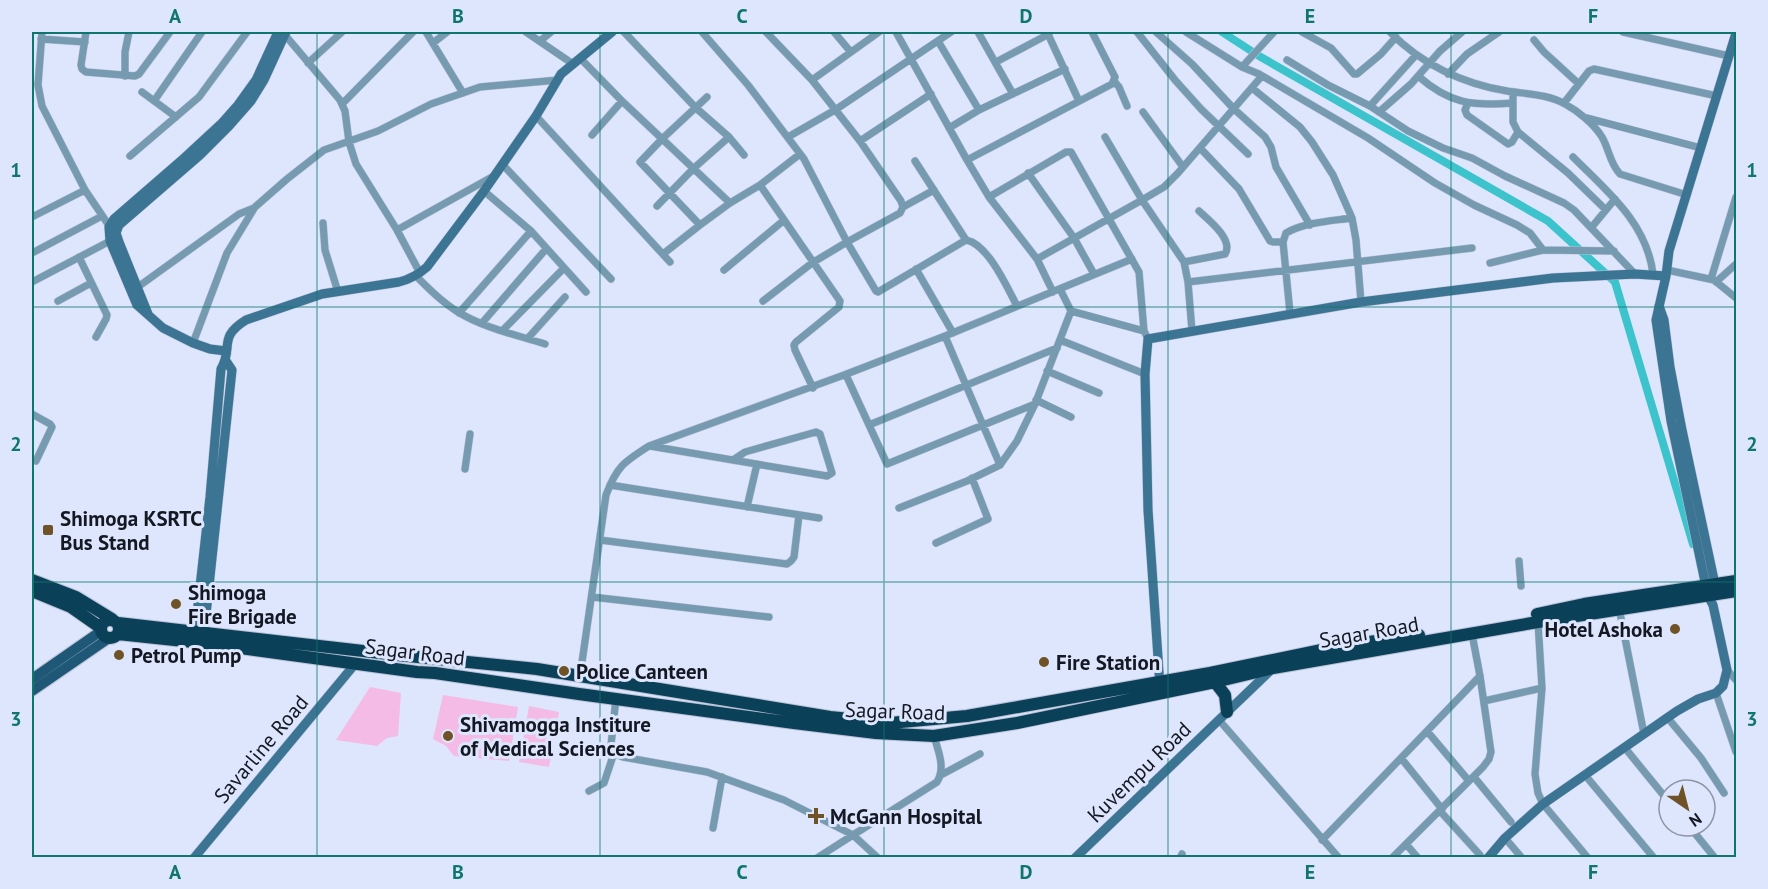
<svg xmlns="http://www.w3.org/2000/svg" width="1768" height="889" viewBox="0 0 1768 889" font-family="'PT Sans',sans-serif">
<rect width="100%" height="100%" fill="#dde6fd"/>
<!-- green -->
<path fill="#f4bbe6" d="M370,687L401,693L398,736L387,738L377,746L336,740Z
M443,695L518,707L509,761L454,756L446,746L433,739Z
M529,706L559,712L549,767L519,762Z"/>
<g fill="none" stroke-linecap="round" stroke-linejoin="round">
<!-- canal -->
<path stroke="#3dc3cc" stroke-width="8" d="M1222,32L1259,56L1548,221L1615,282L1693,544"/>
<!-- street casing -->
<g stroke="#b9c1d6" stroke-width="8">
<path id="street" d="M42,32L38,85L42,106L85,190L112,230
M86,32L81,65L82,69L86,72L135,76L139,74L170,32
M426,32L463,93
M526,32L573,64
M624,32L696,108L729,137L744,155
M702,32L748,85L804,159L847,242L876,291L878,292L966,240L915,161
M766,32L812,80L860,141L901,201L903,207
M834,32L850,51
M896,32L967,160L989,197L1037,259L1053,292
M978,32L1013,94
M1047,32L1079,101
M1137,32L1175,80L1201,109L1248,154
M1156,32L1192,64L1234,109L1265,137L1271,147L1276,167L1310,225
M1186,32L1242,67L1259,74L1368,138L1435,183L1474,205L1517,225L1530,233L1543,250
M1302,32L1331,48L1354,74H1357L1381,54L1396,37
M1390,32C1421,64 1463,84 1507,91C1525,94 1548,94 1565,104C1578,111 1594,124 1602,137C1609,149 1610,164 1620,174L1687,195
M1623,32L1729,56
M285,35L340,100L345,111L349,142L356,164L397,230L420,273
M41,39L85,42
M1534,40L1544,52L1579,84
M540,41L551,32
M938,41L979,110
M433,43L447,32
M580,58L622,101L730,203
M1287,60L1328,85L1370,106L1408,131L1443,148L1472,158L1505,176L1564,203L1574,210L1635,274
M996,62L1049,34
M308,63L342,32
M1242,67L1274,32
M1448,74L1467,54L1499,32
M125,76V52L129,32
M1418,76C1450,104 1472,106 1513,103
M812,80L879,32
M1114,81L1119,87L1127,106
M1252,88L1300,127L1312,142L1333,175L1352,218L1356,240L1361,302
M142,92L176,117
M1513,92V122L1518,132L1568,173L1606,210
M154,101L202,32
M1468,103L1465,110L1467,115L1508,144L1512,142L1518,132
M1564,103L1589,71L1594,69L1717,96
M342,104L413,32
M1370,106L1416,55
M1143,112L1183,167
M1379,112L1411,84L1440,51L1462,32
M536,116L670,262
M1587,118L1701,148
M949,128L979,110L1065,69
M592,135L622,101
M788,137L835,110L951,32
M1105,137L1142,200L1184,262L1188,282L1192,331
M860,141L931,94
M1200,148L1239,189L1270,241L1273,242H1283L1286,233C1305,222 1331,221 1352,218
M130,156L199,97L247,32
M1573,157C1607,191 1647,223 1653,274
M967,160L1112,84L1115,77L1092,32
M502,164L611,279
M1028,173L1074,238L1094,274
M760,185L840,301L839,307L796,342L794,345L795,350L813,388
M484,191L531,231L586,292
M989,197L1066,152H1071L1139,272L1144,331L1148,339
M657,206L694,168L729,137
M32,217L85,190
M323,223L325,250L338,292
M700,225L640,162L663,138L707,97
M1591,228L1615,199
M397,230L492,177
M966,240C988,244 1007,287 1017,306
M1283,242L1290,313
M32,253L102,216
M663,254L700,225L730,203L760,185L800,154
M79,257L107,315L106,319L96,337
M1037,259L1142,200L1164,187L1178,173L1261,77
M1184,262L1225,254C1234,240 1209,220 1199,211
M1490,263L1543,250L1614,251
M916,269L953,333
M724,270L783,221
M1667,270L1714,280L1736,298
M416,276C429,289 442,302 458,312C484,328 517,335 545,344
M1711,279L1736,197
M32,282L110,241
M1188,282L1472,248
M1716,282L1736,264
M135,289L239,214L254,208
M1060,289L1071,311L1144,331
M58,301L91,283
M763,301L812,263L847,242L900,213L903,207L934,190
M459,313L531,231
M482,323L546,249
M503,330L564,268
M945,336L1000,465
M528,338L565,297
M1060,340L1145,374
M193,343L227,253L255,207L287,179L324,150L378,131L431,104L480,87L558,80
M1047,371L1099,393
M846,375L887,464L1035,404
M1036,400L1071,417
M32,414L50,424L52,427L36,461
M869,425L1057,348
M650,446L827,476L832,473L820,434L816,432L745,452L733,460
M465,469L470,434
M610,485L819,518
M747,507L757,464
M899,508L967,481L1000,465L1017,441L1035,404L1071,311
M600,540L787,564L791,561L794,557L799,515
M936,543L988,519L972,478
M1519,561L1521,586
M592,597L769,617
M1619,608L1644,734
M1538,622L1542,688L1535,774L1538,793L1543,804L1588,858
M1727,670L1736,680
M580,676L606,495C617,466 624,462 649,446L844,375L945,336L1132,259
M1716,693L1736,752
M616,698L611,745L614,753L623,757L707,772L784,800L853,835L937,782C946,767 938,751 934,736
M1484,701L1542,688
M1667,717L1701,758L1724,793
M1219,720L1339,858
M1427,731L1469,781
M1625,748L1669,802
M1401,758L1442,809
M941,775L980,754
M1585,775L1654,858
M1474,777L1511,822
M589,791L604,783L614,753
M1440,811L1480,855
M1689,826L1715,858
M713,828L722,777
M1505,838L1522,858
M1322,840L1480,676
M1406,844L1418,858
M817,858L853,835L878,858
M1180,858L1182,854
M1392,858L1483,767L1489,759L1491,752L1480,676L1472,634"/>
</g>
<!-- secondary casing -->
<g stroke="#b9c1d6" stroke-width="10">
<path id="secondary" d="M1659,306L1664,320L1670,367L1682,430L1716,589
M148,314L119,242L116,233L119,225L200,155L229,126L251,101L264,80L286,32
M226,351L210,349L193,343L163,328L137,305L110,241L109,227L114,219L182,160L222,123L238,105L256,80L278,32
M195,632L210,497L221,369C234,347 217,338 246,320L322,294L399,282C411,279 418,275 427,267L484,191L536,116L561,74L612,32
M204,633L232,370L226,361
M1160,687L1148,510L1145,374L1148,339L1361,302L1553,278L1635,274L1666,276
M194,858L355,664
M1075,858L1272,669
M1488,858L1505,838L1543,804L1677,711L1698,699L1716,693L1723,686L1727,670L1713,605L1708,596L1671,421L1656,320L1666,276L1669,251L1736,33"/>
</g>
<!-- primary casing -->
<g stroke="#b9c1d6" stroke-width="12">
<path id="primary" d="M32,679L101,631
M32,691L109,638"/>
</g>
<!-- highway casing -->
<g stroke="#b9c1d6" stroke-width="14">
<path id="highway" d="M32,580L76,597L112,619
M32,591L71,607L101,628
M1537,614L1584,604L1736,581
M101 629a9 9 0 1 1 18 0a9 9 0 1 1-18 0Z
M118,623L398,655L537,669L830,717L890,723L967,716L1210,673L1341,646L1419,635
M118,634L203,643L417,672L435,673L579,694L794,723L876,733L934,736L1017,723L1215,682L1273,668L1538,622L1736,591
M1215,682L1225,695L1227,712"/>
</g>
<!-- street -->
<use href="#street" stroke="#769aaf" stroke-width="7"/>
<!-- secondary -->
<use href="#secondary" stroke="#3c7493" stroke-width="9"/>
<!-- primary -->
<use href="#primary" stroke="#1e5876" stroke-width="10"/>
<!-- highway -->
<use href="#highway" stroke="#0b4059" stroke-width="12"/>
</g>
<!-- grid -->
<path fill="none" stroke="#0f766e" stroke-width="1.5" stroke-opacity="0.55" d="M317,32V858M600,32V858M884,32V858M1168,32V858M1451,32V858M32,307H1736M32,582H1736"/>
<!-- markers -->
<g fill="#6f5326" stroke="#dde6fd" stroke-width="2">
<rect x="42" y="524" width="12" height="12" rx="3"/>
<circle cx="176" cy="604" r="6"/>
<circle cx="1675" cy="629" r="6"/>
<circle cx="119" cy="655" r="6"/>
<circle cx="1044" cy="662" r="6"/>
<circle cx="564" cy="671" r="6"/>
<circle cx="448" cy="736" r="6"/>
<path d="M813 807h6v6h6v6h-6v6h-6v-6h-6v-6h6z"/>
</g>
<g text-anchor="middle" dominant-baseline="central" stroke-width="6" stroke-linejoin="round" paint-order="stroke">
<!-- poi labels -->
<g font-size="21" font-weight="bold" fill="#141822" stroke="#dde6fd" text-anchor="start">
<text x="60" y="518">Shimoga KSRTC<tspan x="60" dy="24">Bus Stand</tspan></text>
<text x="188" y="592">Shimoga<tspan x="188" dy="24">Fire Brigade</tspan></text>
<text x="1663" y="629" text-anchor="end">Hotel Ashoka</text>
<text x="131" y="655">Petrol Pump</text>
<text x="1056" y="662">Fire Station</text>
<text x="576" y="671">Police Canteen</text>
<text x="460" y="724">Shivamogga Institure<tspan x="460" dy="24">of Medical Sciences</tspan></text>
<text x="830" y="816">McGann Hospital</text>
</g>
<!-- street labels -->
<g font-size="21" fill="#141822" stroke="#dde6fd">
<text transform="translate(1369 632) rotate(-10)">Sagar Road</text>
<text transform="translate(415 652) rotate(7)">Sagar Road</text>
<text transform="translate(895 711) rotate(2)">Sagar Road</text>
<text transform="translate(261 749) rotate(-50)">Savarline Road</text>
<text transform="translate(1139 772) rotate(-44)">Kuvempu Road</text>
</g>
</g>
<!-- border -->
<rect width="1768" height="889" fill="none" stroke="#dde6fd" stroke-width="66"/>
<!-- north arrow -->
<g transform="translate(1687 808) rotate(145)"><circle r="28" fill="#dde6fd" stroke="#8d94a5" stroke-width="1.5"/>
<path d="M0-4.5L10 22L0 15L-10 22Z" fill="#6f5326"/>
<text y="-9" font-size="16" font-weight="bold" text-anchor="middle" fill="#141822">N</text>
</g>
<rect x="33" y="33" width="1702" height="823" fill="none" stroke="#0f766e" stroke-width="2"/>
<g font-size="20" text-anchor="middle" font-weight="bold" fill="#0f766e">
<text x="175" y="23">A</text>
<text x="458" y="23">B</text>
<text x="742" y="23">C</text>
<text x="1026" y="23">D</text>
<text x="1310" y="23">E</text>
<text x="1593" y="23">F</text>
<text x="16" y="177">1</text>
<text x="1752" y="177">1</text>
<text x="16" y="451">2</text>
<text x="1752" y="451">2</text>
<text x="16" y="726">3</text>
<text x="1752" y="726">3</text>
<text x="175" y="879">A</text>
<text x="458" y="879">B</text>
<text x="742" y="879">C</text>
<text x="1026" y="879">D</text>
<text x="1310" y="879">E</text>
<text x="1593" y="879">F</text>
</g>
</svg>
